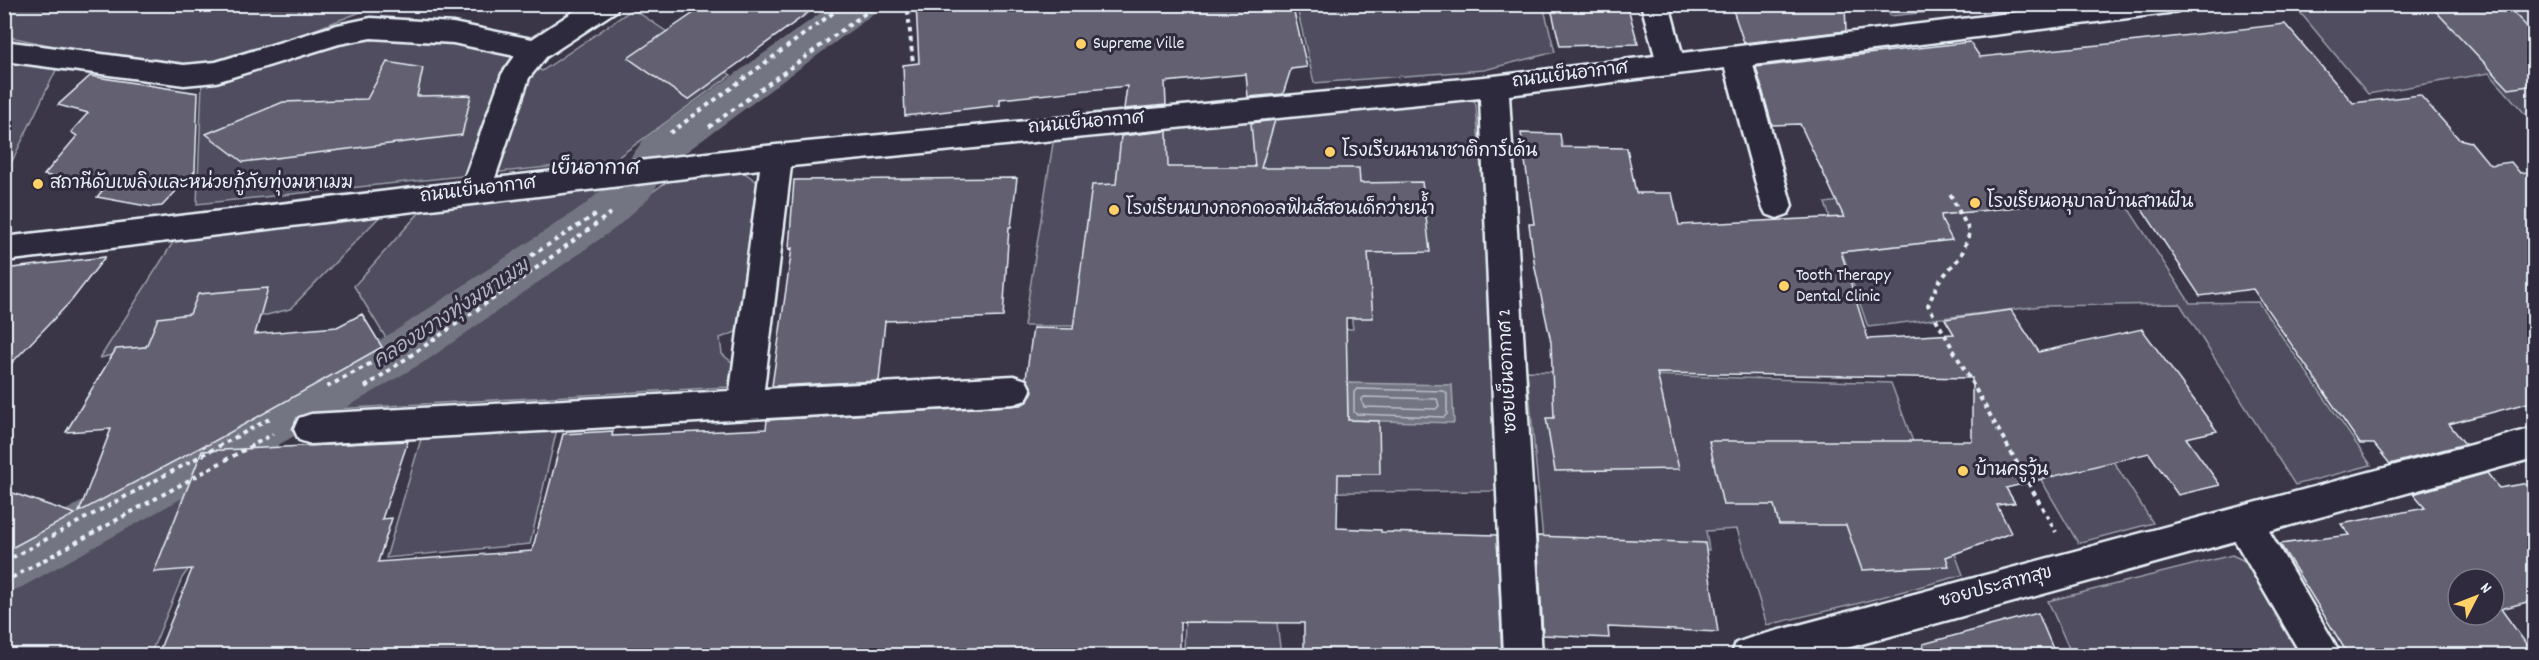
<svg xmlns="http://www.w3.org/2000/svg" width="2539" height="660" viewBox="0 0 2539 660" font-family="Dekko,'Playpen Sans Thai',sans-serif">
<rect width="100%" height="100%" fill="#3a3648"/>
<filter id="ink" filterUnits="userSpaceOnUse"><feTurbulence type="fractalNoise" baseFrequency=".0167" numOctaves="2"/><feDisplacementMap in="SourceGraphic" scale="12" xChannelSelector="R" yChannelSelector="G"/><feConvolveMatrix kernelMatrix="1 2 1 2 8 2 1 2 1" color-interpolation-filters="sRGB"/></filter>
<g filter="url(#ink)">
<!-- green -->
<path fill="#504e5f" stroke="#9ca0ac" stroke-width="1.5" d="M1351,4L1543,5L1555,52L1484,70L1314,83L1297,8Z
M5,5H379L225,64L178,72L5,36Z
M1886,5V4L1997,5L1890,16Z
M2294,5H2534V124L2489,73L2368,94Z
M633,9L731,75L614,160L197,204L202,83L358,39L398,38L449,43L505,54L542,71Z
M1908,46L1987,187L2108,177L2190,303L2258,302L2371,465L2295,485L2180,304L2041,306L1868,327L1825,203L1922,190L1852,54Z
M5,57L57,68L5,176Z
M1473,96L1476,106L1494,333L1496,491L1239,493L1250,327L1353,329L1334,181L1180,326H1024L1054,137Z
M745,173L757,182L736,332L720,338L722,354L733,363L728,387L334,409L375,389L672,178Z
M628,180L619,195L601,210L392,348L354,286L427,204Z
M388,208L290,309L100,358L177,236Z
M1527,371L1891,383L1963,575L1856,604L1767,625L1737,529L1706,531L1709,550H1544Z
M557,429L530,544L386,558L421,439Z
M278,444L182,578L150,655H5L4,591L160,505L260,445Z
M2111,458L2153,523L2078,543L2040,478Z
M2232,555L2247,562L2302,655H2072L2048,601Z
M1185,612L1276,615L1281,655L1184,656Z"/>
<!-- water -->
<path fill="#737482" stroke="#a2a6b1" stroke-width="1.5" d="M1347,383L1452,385L1454,423L1348,420Z"/>
<g fill="none" stroke-linecap="round" stroke-linejoin="round">
<!-- shore -->
<path stroke="#b9bfc9" stroke-width="1.5" d="M1357,389L1444,391L1447,394V414L1444,417L1356,414L1354,412V392Z
M1364,397L1437,399L1439,406L1436,409L1364,407L1361,400Z"/>
<!-- canal -->
<path fill="#737482" fill-rule="evenodd" d="M833,4H880L875,13L674,161L648,199L617,227L429,359L368,395L22,587L4,594V543L334,367L395,331L587,203L618,175L644,139Z"/>
</g>
<!-- building -->
<path fill="#636171" stroke="#e8f1f8" stroke-width="1.5" fill-rule="evenodd" d="M707,4H820L688,100L628,58Z
M916,4H1292L1307,67L1291,69L1283,94L1248,97L1246,74L1165,82L1166,105L1124,109L1127,86L1000,99V105L905,116L903,65L919,63Z
M1550,4H1627L1638,44L1560,46Z
M1731,4H1845L1846,31L1744,43Z
M2429,4H2505L2535,35V85L2509,89Z
M2285,24L2353,103L2420,95L2459,139L2471,142L2490,165L2511,162L2520,173L2535,171V401L2449,424L2465,444L2390,464L2374,444H2360L2253,289L2200,296L2133,195L1941,215L1942,221L1952,240L1841,252L1868,339L1954,334L1945,319L2011,310L2039,352L2142,329L2217,431L2186,438L2220,485L2178,495L2149,453L2006,488L2015,503L1997,505L2011,533L1946,557L1949,566L1862,570L1846,525H1779L1774,505H1723L1709,441H1972V378L1657,373L1679,469L1555,471L1546,418H1554L1551,342L1535,268L1529,224H1534L1521,133L1560,134L1562,147L1627,148L1636,193H1672L1679,225L1844,217L1800,124L1772,125L1756,67L1970,42L1980,57L2138,41Z
M387,62L423,68L417,96L471,95L462,135L243,162L206,134L283,102L367,99Z
M90,76L198,93L195,171L162,206L152,207L97,197L107,185L44,175L77,136L71,132L88,113L58,105Z
M1275,120L1261,168H1359L1360,183L1422,182L1430,252L1368,253L1373,318H1346L1348,420L1379,421L1380,474H1338L1337,528L1381,530V532L1497,535L1502,656H1304V623L1180,622V656H157L192,569L154,572L202,451L408,441L382,519L392,518L378,562L532,551L563,434L613,431L612,436L766,429L767,420L1021,405L1028,401L1033,391L1026,378L1033,328L1073,329L1092,185L1116,184L1121,136L1167,131L1168,167H1255L1251,123Z
M1017,178L1011,227H1009L1003,317L885,321L879,381L772,386L792,248L789,249L794,180Z
M105,257L72,300L4,371V269Z
M268,288L255,334L337,327L362,314L382,347L204,447L205,445L79,512L111,429L66,432L116,349L146,347L158,318L190,314L198,294Z
M2487,473L2499,488L2535,482V600L2501,609L2535,656H2349L2280,544L2349,535L2341,524L2425,508L2413,494ZM2458,579H2494V615H2458Z
M4,490L75,514L4,552Z
M1537,536L1705,543L1718,632L1608,627L1609,638L1543,635Z
M2038,613L2056,656H1925L1923,644Z"/>
<g fill="none" stroke-linecap="round" stroke-linejoin="round">
<!-- minor casing -->
<g stroke="#e8f1f8" stroke-width="5">
<path id="minor" d="M585,4H619L616,11L546,57L529,78L495,178L766,146L1494,76L1655,56L1641,4H1669L1682,53L2085,4H2181L2178,11L2168,13L1753,65L1792,206L1788,214L1777,218L1766,214L1762,206L1725,68L1509,95L1542,656H1504L1480,98L791,166L764,389L1014,376L1026,380L1031,390L1026,400L1014,404L311,444L299,440L294,429L299,418L311,414L730,391L760,169L4,261V237L463,182L502,74L515,56L453,43L371,38L339,44L216,82L184,85L4,61V41L184,65L216,62L337,25L371,18L453,23L532,39Z
M2534,428V458L2269,531L2342,656H2302L2235,541L1818,656H1731L1736,643L1750,638Z"/>
</g>
<!-- path -->
<path stroke="#e8f1f8" stroke-width="4" stroke-dasharray="4.5 4.5" stroke-linecap="butt" d="M908,11L913,64
M709,127L878,4
M670,133L845,4
M1950,194L1970,232L1961,256L1939,281L1928,305L2056,532
M327,387L390,353L487,284L598,213
M365,387L520,280L611,213
M4,562L273,417
M4,582L273,434"/>
<!-- minor -->
<use href="#minor" fill="#2f2a3d" fill-rule="evenodd"/>
</g>
</g>
<!-- markers -->
<g fill="#ffd166" stroke="#2f2a3d" stroke-width="2">
<circle cx="1081" cy="44" r="6"/>
<circle cx="1330" cy="152" r="6"/>
<circle cx="38" cy="184" r="6"/>
<circle cx="1975" cy="203" r="6"/>
<circle cx="1114" cy="210" r="6"/>
<circle cx="1784" cy="286" r="6"/>
<circle cx="1963" cy="471" r="6"/>
</g>
<g text-anchor="middle" dominant-baseline="central" stroke-width="6" stroke-linejoin="round" paint-order="stroke">
<!-- poi labels -->
<g font-size="18" fill="#e8f1f8" stroke="#2f2a3d" text-anchor="start">
<text x="1093" y="44">Supreme Ville</text>
<text x="1342" y="152">โรงเรียนนานาชาติการ์เด้น</text>
<text x="50" y="184">สถานีดับเพลิงและหน่วยกู้ภัยทุ่งมหาเมฆ</text>
<text x="1987" y="203">โรงเรียนอนุบาลบ้านสานฝัน</text>
<text x="1126" y="210">โรงเรียนบางกอกดอลฟินส์สอนเด็กว่ายน้ำ</text>
<text x="1796" y="276">Tooth Therapy<tspan x="1796" dy="21">Dental Clinic</tspan></text>
<text x="1975" y="471">บ้านครูวุ้น</text>
</g>
<!-- street labels -->
<g font-size="18" fill="#e8f1f8" stroke="#2f2a3d">
<text transform="translate(1570 76) rotate(-7)">ถนนเย็นอากาศ</text>
<text transform="translate(1086 124) rotate(-5)">ถนนเย็นอากาศ</text>
<text transform="translate(478 191) rotate(-7)">ถนนเย็นอากาศ</text>
<text transform="translate(1509 371) rotate(-93)">ซอยเย็นอากาศ 2</text>
<text transform="translate(1996 588) rotate(-15)">ซอยประสาทสุข</text>
</g>
<!-- neighbourhood labels -->
<g font-size="20" fill="#e8f1f8" stroke="#2f2a3d">
<text x="595" y="170">เย็นอากาศ</text>
</g>
<!-- water labels -->
<g font-size="20" font-style="italic" fill="#aeb2bd" stroke="#2f2a3d">
<text transform="translate(452 315) rotate(-33)">คลองขวางทุ่งมหาเมฆ</text>
</g>
</g>
<!-- margin -->
<rect width="2539" height="660" fill="none" stroke="#2f2a3d" stroke-width="24"/>
<rect x="12" y="12" width="2515" height="636" fill="none" stroke="#e8f1f8" stroke-width="2" filter="url(#ink)"/>
<!-- north arrow -->
<g transform="translate(2476 597) rotate(48)"><circle r="28" fill="#2f2a3d" stroke="#797a88" stroke-width="1.5"/>
<path d="M0-4.5L10 22L0 15L-10 22Z" fill="#ffd166"/>
<text y="-9" font-size="16" font-weight="bold" text-anchor="middle" fill="#e8f1f8">N</text>
</g>
</svg>
